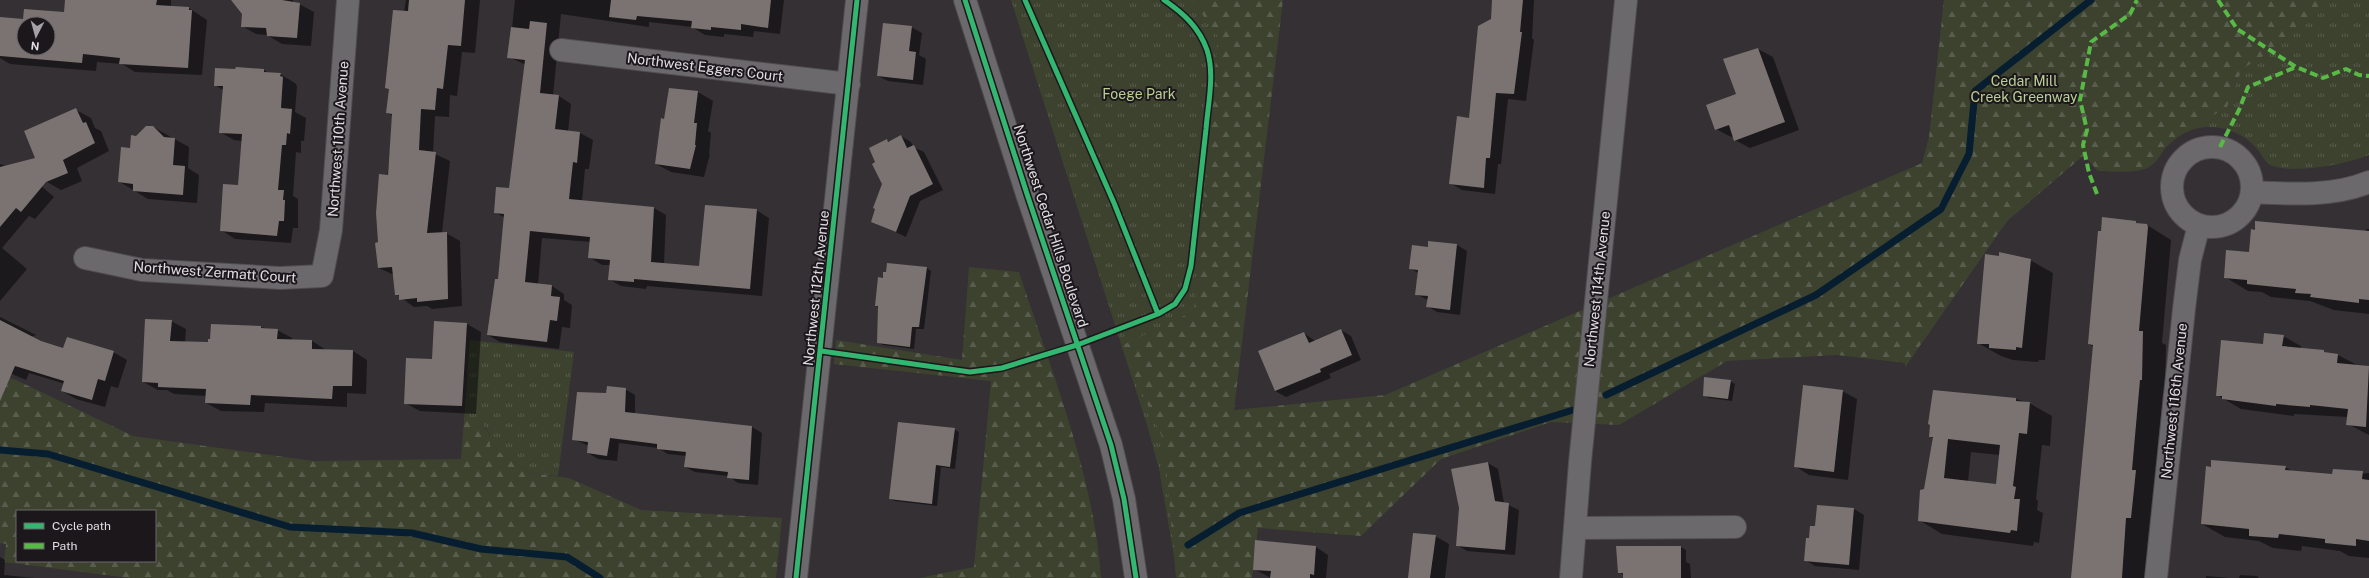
<svg xmlns="http://www.w3.org/2000/svg" width="2369" height="578" viewBox="0 0 2369 578" font-family="'Public Sans',sans-serif">
<defs>
<pattern id="grass-tufts" width="24" height="20" patternUnits="userSpaceOnUse"><rect width="24" height="20" fill="#3d422f"/><path d="M3 7l-1-3M5 7V3M7 7l1-3M15 17l-1-3M17 17v-4M19 17l1-3" fill="none" stroke="#595d4d"/></pattern>
<pattern id="forest-firs" width="22" height="20" patternUnits="userSpaceOnUse"><rect width="22" height="20" fill="#3d422f"/><path d="M5 1l3.5 6h-7zM16 11l3.5 6h-7z" fill="#595d4d"/></pattern>
</defs>
<rect width="100%" height="100%" fill="#343034"/>
<!-- grass -->
<path fill="url(#grass-tufts)" d="M1011,0H1243L1176,568L1159,469L1147,425Z
M1944,0H2369V155C2348,164 2294,174 2273,166C2265,164 2262,154 2257,149C2245,134 2227,127 2208,127C2193,127 2175,136 2165,148C2159,155 2156,164 2147,168C2133,174 2113,171 2098,171L2084,155L2007,221L1905,367Z
M470,340L574,352L558,476L530,473L490,446V435L480,420H464Z"/>
<!-- forest -->
<path fill="url(#forest-firs)" fill-rule="evenodd" d="M1192,0H1283L1234,410L1385,395L1922,163L1929,137L1944,0H2332L2263,56L2242,69L2227,107L2179,136L2166,147L2157,160L2148,168L2139,170L2098,171L2084,155L2007,221L1905,367V363L1837,355L1727,361L1619,425L1551,422L1441,459L1361,536L1258,528L1252,578H1176L1164,441L1121,346L1194,311L1218,36Z
M969,267L1019,272C1051,370 1094,475 1101,578H919L974,567L991,381L834,364L836,340L962,360Z
M0,375L16,380L133,436L313,461L461,459L464,420H480L490,436V446L530,473L569,478L641,510L782,518L776,578H129L4,562L6,544L0,543ZM17,511H155V561H17Z"/>
<!-- shadow -->
<path fill="#0007" fill-rule="evenodd" d="M66,0H171V7L189,8L207,20L202,75L135,72L122,64L97,62L96,71L10,64L0,58V18L32,20L65,13ZM24,24H48V48H24Z
M237,0H293V3L299,4L314,12L311,46L282,44L267,35L256,34L242,26L243,13Z
M406,0H480L475,53L462,52L457,96L450,95L449,117L435,116L433,153L450,161L442,233H446L460,241L462,306L432,309L427,306L414,307L396,294L394,275L379,268L393,116L387,113Z
M515,0H784L780,34L754,31L753,37L724,34V37L705,35L692,27L649,22V27L561,14L553,96H559L571,104L568,132L580,133L593,140L589,169H585L582,201L654,208L666,215L664,264L700,267L756,210L769,218L762,296L647,286L646,289L621,286L609,279L610,265H602L589,257L591,242L542,238L538,285L552,286L564,294V300L572,305L570,328L562,327L559,349L500,342L488,335L499,280L505,218L495,212L510,189L526,65L509,57Z
M1493,0H1534L1532,38L1534,40L1526,101L1508,99L1501,164H1498L1495,194L1462,190L1450,183L1470,119L1492,19Z
M911,27L922,33L919,55L926,59L923,85L888,81L878,76Z
M1758,49L1773,57L1799,130L1750,148L1735,140L1734,136L1731,137L1716,129L1737,95Z
M264,70L269,73L280,74L295,83L297,86L295,112L306,118L304,141H301V153L296,152L293,196L298,199V228H293L291,243L235,239L221,230L239,186L242,141L234,140L220,132L223,90L215,85Z
M670,89L698,92L713,101L708,131L711,133L709,154H710L704,177L671,172L656,164Z
M76,110L91,118L95,128L101,131L109,151L77,168L82,181L61,190L47,182Z
M153,127L189,147L188,168L199,175L197,203L148,199L120,182L137,137Z
M901,136L911,142L913,147L924,152L943,190L920,201L906,237L872,221L883,184L877,162L887,140L890,142Z
M0,164L26,173L54,197L35,219L29,216L2,248L27,269L0,301Z
M2103,218L2147,225L2171,240L2162,343L2166,345L2165,393H2163L2155,481L2154,531H2149L2145,578H2072L2094,347L2089,344Z
M2366,229H2369V314L2334,310L2310,301L2271,297L2262,292L2248,291L2225,277L2250,253L2366,231Z
M1429,242L1457,245L1467,251L1460,315L1437,312L1427,306L1428,300L1416,294L1418,273L1410,268L1429,248Z
M2030,260L2053,273L2045,360H2039L2038,362L2013,360L2001,356L1978,343Z
M927,268L931,271L924,329H916L914,349L883,345L878,342L879,308L876,306L884,279Z
M0,317L36,335L31,337L41,342L64,349L113,352L127,360L118,388L111,386L105,407L76,399L62,391L65,384L29,373L26,380L0,369Z
M171,321L186,329L185,342L208,343L260,327L277,330L292,338V341H312L326,350L353,351L367,360L366,394L347,393V407L265,403L264,412L221,411L206,403V396L174,394L167,390H158L143,382Z
M467,324L481,332L476,414L420,411L405,403L433,360Z
M1341,330L1351,336L1361,360L1329,374L1331,378L1286,397L1275,391L1304,333L1315,341Z
M2283,336L2301,346V350L2338,355L2357,365L2369,367V435L2348,424V417L2294,414V416L2241,409L2217,395L2264,345Z
M1730,381L1735,384L1732,401L1709,398L1704,395Z
M625,389L635,395V414L752,427L762,433L758,485L738,483L728,476L695,472L685,467L687,456L668,454L658,448L619,443L617,461L598,459L588,453L589,446L573,439L607,394Z
M1842,391L1857,399L1848,480L1809,475L1795,466Z
M2016,399L2029,403L2052,416L2050,446L2042,445L2036,499L2038,501L2037,510L2043,513L2039,543L2034,542L2033,546L1942,534L1919,520L1934,439L1930,436ZM1971,452L2000,455L1997,485L1968,482Z
M954,429L959,432L955,469L941,467L937,506L895,501L890,499Z
M1488,463L1498,469L1504,503L1519,510L1515,555L1467,551L1457,545Z
M2285,467L2294,472L2333,476L2369,473V558L2349,556L2340,551L2302,546L2301,551L2273,548L2259,541L2225,537L2202,524Z
M1817,506L1854,509L1864,515L1859,570L1815,566L1805,560L1809,539L1816,527Z
M1435,536L1449,544L1445,578H1409Z
M1316,547L1328,555L1326,578H1271L1254,569Z
M1681,547L1686,550V562L1690,564L1691,578H1624V575L1619,572Z
M0,557L5,560L4,575L34,578H0Z
M2240,575L2257,576L2259,578H2239Z
M2206,576L2230,578H2206Z"/>
<g fill="none" stroke-linecap="round" stroke-linejoin="round">
<!-- stream -->
<path stroke="#061e2f" stroke-width="7" d="M1606,395L1816,295L1941,209L1969,154L1975,91L2091,0
M0,450L48,454L290,527L412,533L481,549L567,557L600,578
M1188,545L1239,513L1573,410"/>
</g>
<!-- building -->
<path fill="#7b7371" fill-rule="evenodd" d="M65,0H157L156,5L189,7V10H192L188,68L119,64L120,58L83,54L82,63L0,56V17L23,19L24,9L64,12ZM24,24H48V48H24Z
M231,0H282L300,3L297,38L267,36L266,28L241,27L242,14Z
M409,0H465L461,46L448,45L443,89L437,88L435,110L421,109L419,150L436,152L427,233L447,232L448,299L417,302V298L399,300V295H395L392,267L378,268L375,243L378,242L376,213L379,174L388,175L392,114L386,113L389,89L385,88L393,10L408,11Z
M611,0H771L768,28L741,24V30L711,27V30L691,28L692,21L637,16L636,20L609,17Z
M1492,0H1523L1520,32H1522L1514,94L1496,93L1490,158H1486L1484,188L1449,184L1457,116L1469,118L1478,26L1491,19Z
M530,21L547,23L540,93L559,95L555,129L580,132L577,163L573,162L569,199L654,207L651,262L699,266L705,205L757,209L750,289L634,279V282L608,280L610,260L588,258L590,237L530,231L525,282L552,285L551,296L560,297L557,321L550,320L547,342L487,335L495,279H498L504,214L494,213L496,187L509,188L525,60L507,58L511,27L529,29Z
M883,23L912,26L909,51L916,52L913,80L877,76Z
M1758,48L1785,122L1734,141L1729,125L1715,130L1706,105L1736,94L1723,59Z
M236,67L264,69V72L281,73L280,76L283,77L281,108L292,109L290,134L287,133L286,145H282L278,190H284L283,200H285L284,221H279L277,236L220,231L223,184L238,185L242,134L219,133L223,86H214L215,68L235,69Z
M669,88L698,91L694,123H697L695,145H696L690,169L655,164L661,118L664,119Z
M76,108L83,123L86,122L95,143L63,160L68,173L46,182L21,212L16,208L0,227V167L35,158L24,131Z
M146,126H153L164,137L175,138L173,165L185,166L183,195L133,191V184L118,182L121,147L130,148L131,135L136,136Z
M901,135L907,148L914,145L933,184L910,196L896,232L871,222L875,209L873,208L882,184L872,164L875,162L869,148L887,139L888,142Z
M2102,217L2136,221V223L2147,224L2148,227L2139,331H2143L2142,380H2140L2132,470H2136L2131,518H2126L2122,578H2071L2093,345L2088,344L2098,231H2101Z
M2255,221L2369,231V300L2359,299V303L2310,297L2311,294L2295,293L2296,289L2247,284V280L2224,278L2226,250L2249,252L2251,229L2255,230Z
M1428,241L1457,244L1450,310L1426,307L1428,296L1415,295L1418,270L1409,269L1412,245L1428,247Z
M1999,252L2031,259L2022,348L2016,347V350L1989,348V344H1977L1985,254L1999,256Z
M887,263L927,267L919,327H912L910,347L877,343L878,306H875L878,277L883,278V272H886Z
M145,319L172,320L170,341L208,342V339H210L211,324L261,326V328L278,329L277,339L312,340V349L353,350L352,386H333L332,399L251,395L250,405L205,403L206,389L158,387V383L142,382Z
M0,320L41,341L63,348L67,337L114,351L105,381L98,379L92,400L61,391L64,381L15,366L0,401Z
M434,321L467,323L462,406L404,404L406,358L432,359Z
M1341,329L1352,355L1320,369L1321,372L1275,391L1258,351L1304,332L1309,343Z
M2264,333L2284,335L2282,346L2324,350V352L2338,354L2337,363L2369,366L2366,427L2346,425L2348,409L2310,405V407L2276,404V406L2222,399V396H2216L2221,340L2263,344Z
M1704,377L1731,380L1728,399L1703,396Z
M1803,385L1843,390L1834,472L1794,467Z
M607,386L626,388L625,412L752,426L749,480L727,478L728,472L684,467L686,452L657,449V444L610,438L607,456L587,453L588,442L572,440L577,392L606,393Z
M1933,390L2016,398V401L2030,402L2027,434L2019,433L2013,486L2016,487L2014,499H2020L2017,531L2011,530L2010,533L1918,521L1920,490L1924,489L1933,437H1929L1930,425L1928,424ZM1948,439L2000,445L1996,484L1944,478Z
M898,422L955,428L950,467L936,465L932,504L889,499Z
M2211,460L2286,466L2285,470L2332,474L2333,469L2363,471L2362,479L2369,480V541L2356,539V546L2325,543V539L2279,534L2278,538L2249,536V529L2201,524L2206,466L2211,467Z
M1488,462L1495,501L1509,503L1505,550L1456,546L1459,508L1451,469Z
M1817,505L1854,508L1849,565L1804,561L1806,538H1809L1810,526H1815Z
M1413,533L1436,535L1430,578H1408Z
M1255,540L1316,546L1314,575L1310,574V578H1270L1271,571L1253,570Z
M1616,546H1681V578H1623V573H1618Z"/>
<g fill="none" stroke-linecap="round" stroke-linejoin="round">
<!-- minor casing -->
<g stroke="#4f4c50" stroke-width="24">
<path id="minor" d="M561,50L849,84
M2172 187a40 40 0 1 1 80 0a40 40 0 1 1-80 0Z
M2252,192C2290,194 2333,197 2369,182
M85,258L142,270L280,278L322,276L331,230L348,0
M1577,528L1735,527
M796,578L857,0
M1571,578L1580,462L1626,0
M2156,578L2184,309L2190,260L2199,225"/>
</g>
<!-- secondary casing -->
<g stroke="#4f4c50" stroke-width="24">
<path id="secondary" d="M965,0L1027,194L1111,445L1124,499L1136,578"/>
</g>
<!-- minor -->
<use href="#minor" stroke="#6c696d" stroke-width="22"/>
<!-- secondary -->
<use href="#secondary" stroke="#6c696d" stroke-width="22"/>
<!-- quiet -->
<path stroke="#58b947" stroke-width="4" stroke-dasharray="8 4" stroke-linecap="butt" d="M2218,0L2237,29L2296,67L2323,78L2346,69L2359,75L2369,76
M2220,147L2239,110L2248,87L2296,67
M2097,194L2089,173L2083,145L2087,130L2080,100L2091,42L2130,14L2137,0"/>
<!-- cycleway casing -->
<g stroke="#1b171b" stroke-width="8">
<path id="cycleway" d="M965,0L1027,194L1111,445L1124,499L1136,578
M1025,0L1114,203L1158,314
M821,351L970,372L1002,368L1077,345L1158,314L1175,304L1185,289L1191,266C1196,220 1201,175 1206,129C1208,104 1215,74 1207,50C1199,27 1183,13 1164,0
M796,578L857,0"/>
</g>
<!-- cycleway -->
<use href="#cycleway" stroke="#33b770" stroke-width="5"/>
</g>
<g text-anchor="middle" dominant-baseline="central" stroke-width="4" stroke-linejoin="round" paint-order="stroke">
<!-- street labels -->
<g font-size="14" fill="#e2dde3" stroke="#1b171b">
<text transform="translate(705 67) rotate(7)">Northwest Eggers Court</text>
<text transform="translate(338 139) rotate(-86)">Northwest 110th Avenue</text>
<text transform="translate(1051 226) rotate(72)">Northwest Cedar Hills Boulevard</text>
<text transform="translate(215 272) rotate(4)">Northwest Zermatt Court</text>
<text transform="translate(816 288) rotate(-84)">Northwest 112th Avenue</text>
<text transform="translate(1597 289) rotate(-84)">Northwest 114th Avenue</text>
<text transform="translate(2174 401) rotate(-84)">Northwest 116th Avenue</text>
</g>
<!-- park labels -->
<g font-size="14" fill="#bccf96" stroke="#1b171b">
<text x="2024" y="81">Cedar Mill<tspan x="2024" dy="16">Creek Greenway</tspan></text>
<text x="1139" y="94">Foege Park</text>
</g>
</g>
<!-- legend -->
<rect x="16" y="510" width="140" height="52" fill="#1b171b" stroke="#6b666b"/>
<rect x="24" y="523" width="20" height="6" fill="#33b770" stroke="#6b666b"/>
<text x="52" y="530" font-size="12" fill="#e2dde3">Cycle path</text>
<rect x="24" y="543" width="20" height="6" fill="#58b947" stroke="#6b666b"/>
<text x="52" y="550" font-size="12" fill="#e2dde3">Path</text>
<!-- north arrow -->
<g transform="translate(36 36) rotate(186)"><circle r="19" fill="#1b171b" stroke="#6b666b"/>
<path d="M0-3L7 15L0 10L-7 15Z" fill="#a5a0a6"/>
<text y="-6" font-size="11" font-weight="bold" text-anchor="middle" fill="#e2dde3">N</text>
</g>
</svg>
